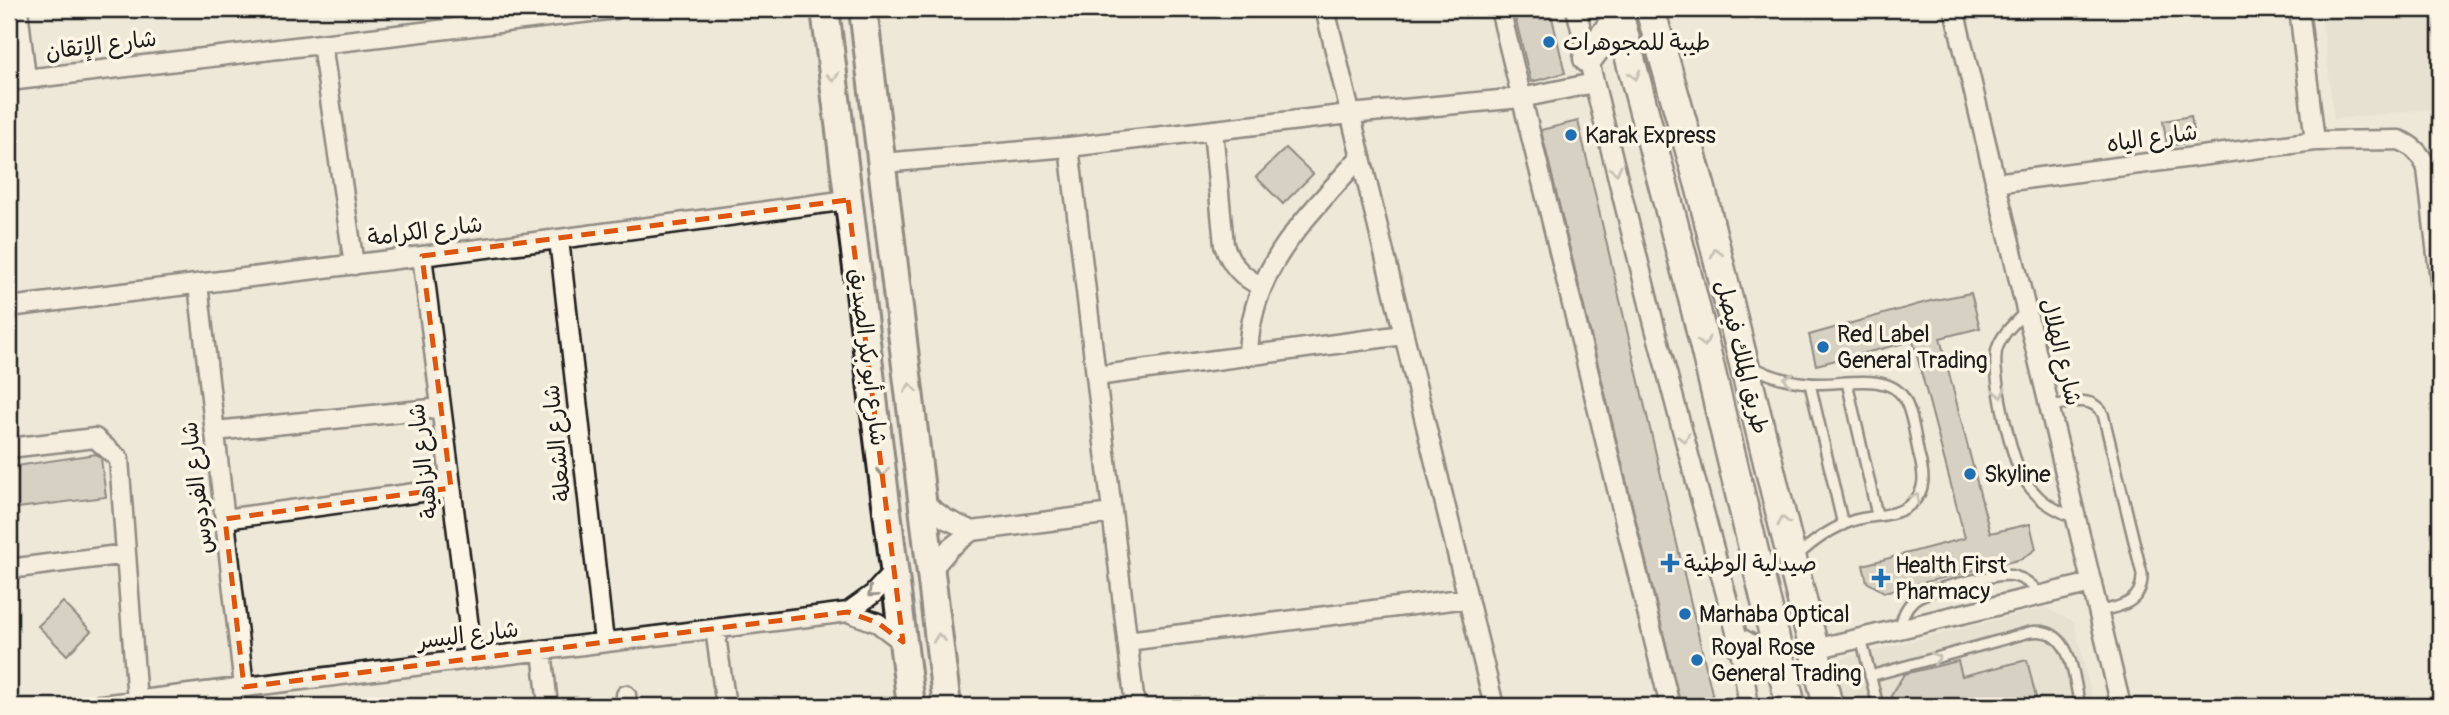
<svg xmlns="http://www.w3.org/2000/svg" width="2449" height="715" viewBox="0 0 2449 715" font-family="Pangolin,'Playpen Sans Arabic',sans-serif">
<rect width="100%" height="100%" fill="#eee8d9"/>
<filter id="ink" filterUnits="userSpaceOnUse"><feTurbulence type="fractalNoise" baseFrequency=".0143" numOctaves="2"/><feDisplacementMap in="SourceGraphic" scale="14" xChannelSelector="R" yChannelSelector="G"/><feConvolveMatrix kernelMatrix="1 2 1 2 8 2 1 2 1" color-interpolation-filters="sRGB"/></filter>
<g filter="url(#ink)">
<!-- built -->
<path fill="#ded9cb" d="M2321,9H2440V108L2334,119Z
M2045,608L2074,622L2094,706H1832L1825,682L1840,659Z"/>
<!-- building -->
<path fill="#bab6aa" stroke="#1c1c1c" stroke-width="2" d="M1513,9H1550L1565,73L1531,82Z
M2191,116L2195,142L2167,146L2163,121Z
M1578,121L1715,706H1681L1541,130Z
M1286,148L1313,174L1283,204L1256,177Z
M1971,293L1980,328L1940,338L1990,533L2030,524L2036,549L2022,559L1884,592L1867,582L1863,565L1965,538L1913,341L1816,365L1809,335L1930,301Z
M96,454L101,458L106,497L9,509V467Z
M63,602L91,631L67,655L38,626Z
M2027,660L2038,706H1894L1891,696L1904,674L1958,661L1962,676Z"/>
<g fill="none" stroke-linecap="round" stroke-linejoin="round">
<!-- lane casing -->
<g stroke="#1c1c1c" stroke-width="14">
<path id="lane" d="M2026,311C2015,323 2002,333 1997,349C1991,371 2010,449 2020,471C2024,479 2029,487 2035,493C2046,506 2062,512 2076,519
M1752,366C1769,376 1788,381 1808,383C1836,387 1887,370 1904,398C1913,414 1915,438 1919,455C1924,473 1927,491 1911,504C1896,517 1873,515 1855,520C1833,527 1813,541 1796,557
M1847,382L1877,515
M1810,384L1843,525
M2049,407C2069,403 2091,394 2103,414L2142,574C2143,602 2122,607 2099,611
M1900,629C1902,617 1905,608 1914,600C1926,589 1999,572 2014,576C2025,579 2034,586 2040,595
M1861,638L1878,706
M1870,676L2030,632C2072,625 2073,676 2080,706"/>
</g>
<!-- street casing -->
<g stroke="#1c1c1c" stroke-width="23">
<path id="street" d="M18,9L26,78
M1325,9L1494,706
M1500,9L1670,706
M1576,9L1655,328L1739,643L1749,706
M1954,9L2121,706
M2299,9L2315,141
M322,44L354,265
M9,81L616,9
M1213,130L1224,245C1231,265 1242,277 1261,286
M1069,147L1135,706
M882,163L1069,147L1350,114L1521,98L1594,83
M1995,183L2315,141L2399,140C2414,146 2422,155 2427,169L2440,281
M559,239L604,642
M422,256L473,659
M198,284L244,687
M9,307L559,239L848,200
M1248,356C1250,266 1305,221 1360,157
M1096,376L1403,335
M215,431L441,408
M9,448L95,438L119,459L137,701
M924,503L946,519L972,531L1112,513
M225,519L451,488
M9,569L126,554
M931,570L950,548L972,531
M848,612L873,594L894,571
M715,629L726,706
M1127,641L1468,598
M1815,649L2092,583
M542,650L548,706
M626,695L627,706
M93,706L848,612L878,623L903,642"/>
</g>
<!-- secondary casing -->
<g stroke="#1c1c1c" stroke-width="32">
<path id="secondary" d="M825,9L911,706
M863,9L947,706"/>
</g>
<!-- primary casing -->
<g stroke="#1c1c1c" stroke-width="33">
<path id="primary" d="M1617,9L1694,302L1791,706
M1650,9L1701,189L1828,706
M1588,58L1619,17
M1739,643L1782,667"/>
</g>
<!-- lane -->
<use href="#lane" stroke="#fcf5e5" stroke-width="9"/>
<!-- street -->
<use href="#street" stroke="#fcf5e5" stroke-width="18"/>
<!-- secondary -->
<use href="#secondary" stroke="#fcf5e5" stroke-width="26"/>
<!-- primary -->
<use href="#primary" stroke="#fcf5e5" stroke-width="28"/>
</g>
<!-- one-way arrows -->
<defs><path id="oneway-chevron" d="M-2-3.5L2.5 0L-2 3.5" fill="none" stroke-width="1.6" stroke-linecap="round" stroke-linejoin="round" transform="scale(1.75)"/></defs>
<g stroke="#97938b">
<use href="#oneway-chevron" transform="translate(1635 75) rotate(75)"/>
<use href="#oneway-chevron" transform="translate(833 77) rotate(83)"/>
<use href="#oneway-chevron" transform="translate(1616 170) rotate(76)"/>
<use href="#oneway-chevron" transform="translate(1716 253) rotate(-104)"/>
<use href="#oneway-chevron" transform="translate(1704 342) rotate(76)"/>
<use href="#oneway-chevron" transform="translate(1788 379) rotate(-167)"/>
<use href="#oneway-chevron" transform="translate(910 388) rotate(-97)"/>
<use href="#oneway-chevron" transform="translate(2000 393) rotate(77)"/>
<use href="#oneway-chevron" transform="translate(1684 438) rotate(75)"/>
<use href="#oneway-chevron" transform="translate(883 472) rotate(84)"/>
<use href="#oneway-chevron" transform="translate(1915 498) rotate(-52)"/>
<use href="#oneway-chevron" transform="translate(1783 521) rotate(-104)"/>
<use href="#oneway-chevron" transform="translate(872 593) rotate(139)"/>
<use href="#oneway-chevron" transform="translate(939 638) rotate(-97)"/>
<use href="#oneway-chevron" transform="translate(1936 658) rotate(-15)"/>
</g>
</g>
<!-- marked area -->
<path d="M0 0H2449V715H0ZM848,200L903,642L878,623L848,612L244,687L225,519L451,488L422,256Z" fill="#eee8d9" fill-opacity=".55" fill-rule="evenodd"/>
<path fill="none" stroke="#de560d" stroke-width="5" stroke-dasharray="14 9" stroke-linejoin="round" d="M848,200L903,642L878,623L848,612L244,687L225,519L451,488L422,256Z"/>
<!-- markers -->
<g fill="#1f6fb2" stroke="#fcf5e5" stroke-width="2.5">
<circle cx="1549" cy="42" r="7"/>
<circle cx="1571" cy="135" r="7"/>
<circle cx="1823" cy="347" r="7"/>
<circle cx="1970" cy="474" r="7"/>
<path d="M1666.5 552.5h7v7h7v7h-7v7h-7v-7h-7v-7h7z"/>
<path d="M1877.5 567.5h7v7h7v7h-7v7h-7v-7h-7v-7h7z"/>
<circle cx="1685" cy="614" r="7"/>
<circle cx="1697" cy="660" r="7"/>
</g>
<g text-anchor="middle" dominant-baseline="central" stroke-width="7" stroke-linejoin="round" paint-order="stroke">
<!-- poi labels -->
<g font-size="23" fill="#1c1c1c" stroke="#fcf5e5" text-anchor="start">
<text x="1563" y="42">طيبة للمجوهرات</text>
<text x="1585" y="135">Karak Express</text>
<text x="1837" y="334">Red Label<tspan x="1837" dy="26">General Trading</tspan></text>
<text x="1984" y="474">Skyline</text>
<text x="1684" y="563">صيدلية الوطنية</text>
<text x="1895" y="565">Health First<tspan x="1895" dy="26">Pharmacy</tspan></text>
<text x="1699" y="614">Marhaba Optical</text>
<text x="1711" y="647">Royal Rose<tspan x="1711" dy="26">General Trading</tspan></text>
</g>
<!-- street labels -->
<g font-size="23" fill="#1c1c1c" stroke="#fcf5e5">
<text transform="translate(101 45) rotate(-7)">شارع الإتقان</text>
<text transform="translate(2152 138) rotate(-8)">شارع الياه</text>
<text transform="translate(425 231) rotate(-7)">شارع الكرامة</text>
<text transform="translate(2061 352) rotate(76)">شارع الهلال</text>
<text transform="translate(868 357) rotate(83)">شارع أبو بكر الصديق</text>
<text transform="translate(1742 357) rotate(76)">طريق الملك فيصل</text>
<text transform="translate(557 443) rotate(-96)">شارع الشعلة</text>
<text transform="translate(423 461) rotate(-97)">شارع الزاهية</text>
<text transform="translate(197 488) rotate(-97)">شارع الفردوس</text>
<text transform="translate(468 635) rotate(-7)">شارع اليسر</text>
</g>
</g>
<!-- margin -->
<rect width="2449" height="715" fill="none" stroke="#fcf5e5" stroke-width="35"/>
<rect x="18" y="18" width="2414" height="680" fill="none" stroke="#1c1c1c" stroke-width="2.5" filter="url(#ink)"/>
</svg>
